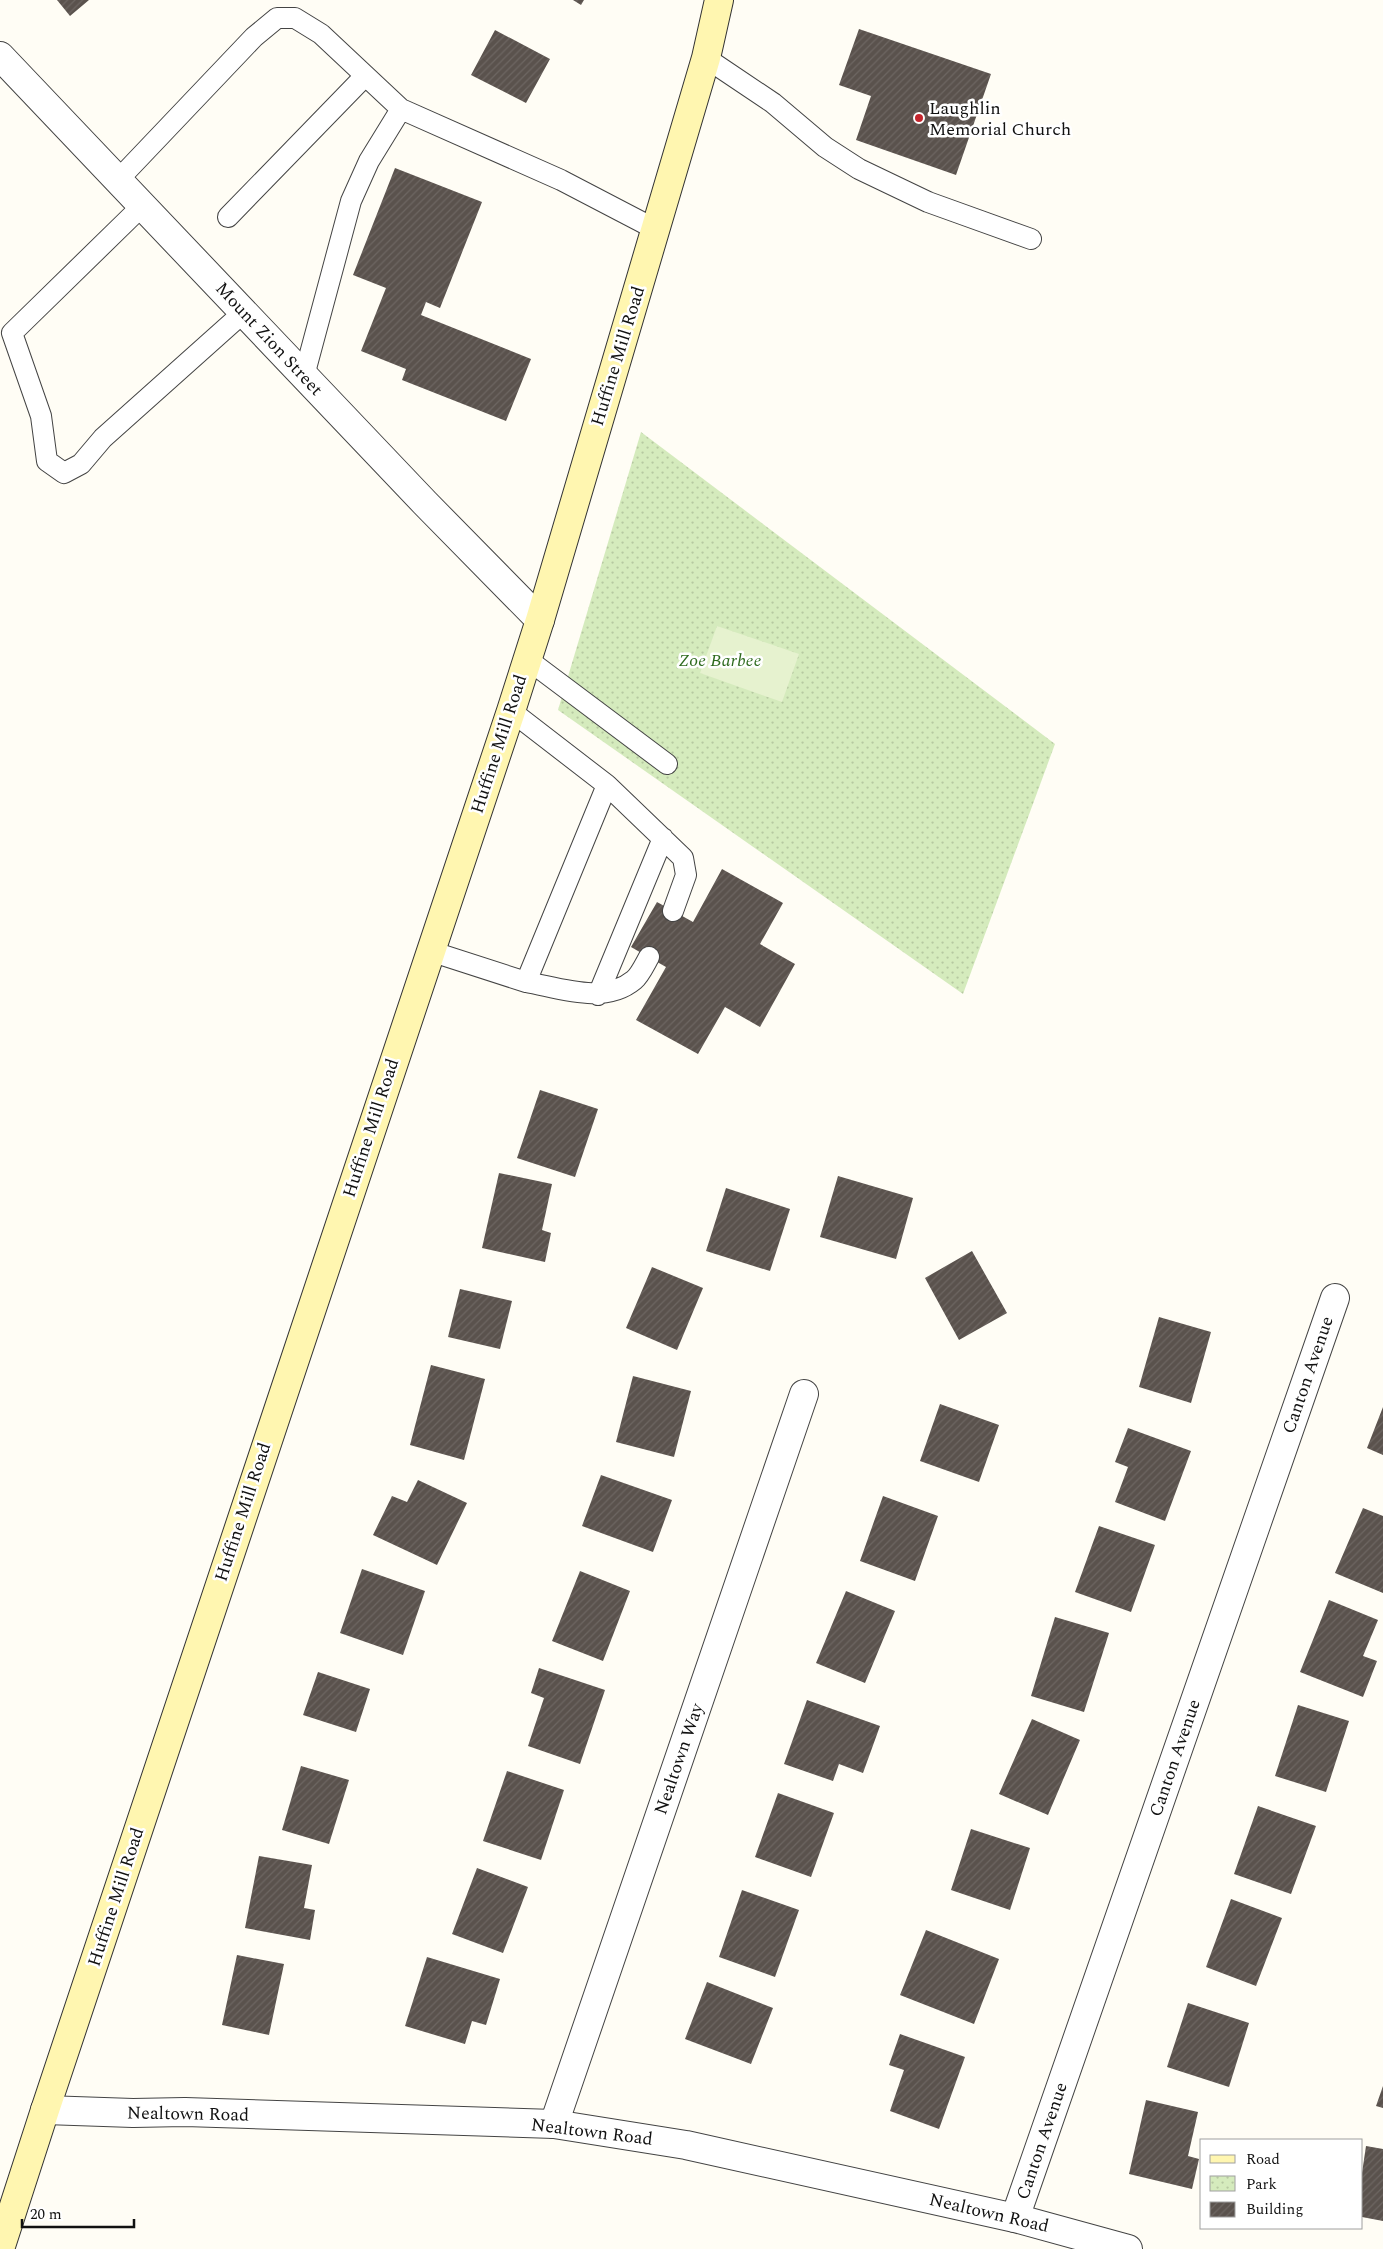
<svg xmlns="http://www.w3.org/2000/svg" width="1383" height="2249" viewBox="0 0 1383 2249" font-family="Spectral,serif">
<defs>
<pattern id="park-dots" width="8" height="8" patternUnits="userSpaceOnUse" patternTransform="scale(1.25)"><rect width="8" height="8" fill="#d5ebbd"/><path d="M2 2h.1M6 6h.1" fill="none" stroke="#b6c8a1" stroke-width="1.8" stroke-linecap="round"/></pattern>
<pattern id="building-hatch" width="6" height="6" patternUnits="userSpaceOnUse" patternTransform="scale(1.25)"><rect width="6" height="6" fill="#5a524d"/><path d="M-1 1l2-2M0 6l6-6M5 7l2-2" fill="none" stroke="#6d6662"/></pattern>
</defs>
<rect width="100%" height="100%" fill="#fffdf5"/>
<!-- park -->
<path fill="url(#park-dots)" d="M641,432L1055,744L963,994L558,710Z"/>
<!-- pitch -->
<path fill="#e6f2cf" d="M717,626L799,654L782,702L700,673Z"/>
<!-- building -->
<path fill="url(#building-hatch)" d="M57,0H89L70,16Z
M573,0H584L581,5Z
M859,29L991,74L956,175L856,140L871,96L839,85Z
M495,30L550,59L526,103L471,75Z
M395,168L482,202L440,308L426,302L421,315L531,359L506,421L402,380L406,369L361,351L386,288L353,275Z
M722,869L783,903L760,944L795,964L760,1027L725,1007L698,1054L636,1020L666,967L631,947L657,902L693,922Z
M540,1090L598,1109L575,1177L517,1158Z
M499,1173L552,1184L542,1230L551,1233L545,1262L482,1248Z
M838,1176L913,1198L896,1259L820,1237Z
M726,1188L790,1209L770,1271L706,1251Z
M972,1251L1007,1313L959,1340L925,1278Z
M652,1267L703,1288L677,1350L626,1328Z
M460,1289L512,1301L500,1349L448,1337Z
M1159,1317L1211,1332L1191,1403L1139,1387Z
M431,1365L485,1379L464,1460L410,1445Z
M633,1376L691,1391L674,1457L616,1442Z
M940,1404L999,1425L979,1482L920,1461Z
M1383,1407V1455L1367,1448Z
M1128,1428L1191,1451L1165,1521L1115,1502L1128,1467L1115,1462Z
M601,1475L672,1500L653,1552L582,1526Z
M418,1480L467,1503L437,1565L373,1535L392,1496L407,1502Z
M883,1496L938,1516L915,1581L860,1561Z
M1363,1508L1383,1516V1593L1335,1573Z
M1099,1526L1155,1545L1131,1612L1075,1592Z
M362,1569L425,1591L403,1655L340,1633Z
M580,1571L630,1591L603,1661L552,1641Z
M846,1591L895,1611L865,1683L816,1663Z
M1329,1600L1378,1620L1363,1656L1377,1661L1363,1697L1300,1672Z
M1055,1617L1109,1633L1084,1712L1031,1696Z
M539,1668L605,1690L580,1764L528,1746L544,1698L531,1693Z
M318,1672L370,1689L356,1732L303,1715Z
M807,1700L880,1726L863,1773L839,1764L833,1781L784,1764Z
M1298,1705L1349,1721L1326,1792L1275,1776Z
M1032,1719L1080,1740L1048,1815L999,1794Z
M301,1766L349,1780L329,1844L282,1830Z
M507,1771L564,1790L541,1860L483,1841Z
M778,1793L834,1813L811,1877L755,1857Z
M1258,1806L1316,1826L1291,1894L1234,1874Z
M971,1829L1030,1848L1010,1910L951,1890Z
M259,1856L312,1865L304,1908L315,1910L310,1940L245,1928Z
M477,1868L528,1887L503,1953L452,1934Z
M742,1890L799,1910L775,1977L719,1957Z
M1231,1899L1282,1918L1256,1986L1206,1967Z
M926,1930L999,1959L974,2024L900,1995Z
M237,1955L284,1964L269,2035L222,2025Z
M427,1957L500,1979L486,2025L472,2021L465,2044L405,2026Z
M707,1982L773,2008L751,2064L685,2039Z
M1188,2003L1249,2023L1229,2087L1167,2067Z
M900,2034L965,2057L939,2129L890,2111L904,2070L889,2065Z
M1383,2086V2108L1376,2106Z
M1146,2100L1198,2112L1188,2156L1199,2159L1192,2189L1129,2174Z
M1366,2146L1383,2149V2221L1362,2217V2173Z"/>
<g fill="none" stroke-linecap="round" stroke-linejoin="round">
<!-- service casing -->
<g stroke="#444" stroke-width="22">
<path id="service" d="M706,58L773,103L825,147L859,169L928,202L1031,239
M118,180L254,37L277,18H295L321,34L401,109L561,180L655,229
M142,206L12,333L41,416L47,461L64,473L81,464L103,438L244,312
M228,217L365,76
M304,376L351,201L369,161L401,109
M527,659L667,764
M607,785L683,858L686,875L673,911
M430,951L526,982L607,785L511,711
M526,982C560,988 604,1005 634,980C640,975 645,964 649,957
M598,995L663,838"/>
</g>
<!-- minor casing -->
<g stroke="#444" stroke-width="30">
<path id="minor" d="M0,56L425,503L540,620
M554,2124L804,1394
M1015,2218L1335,1298"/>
</g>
<!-- tertiary casing -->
<g stroke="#444" stroke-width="30">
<path id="tertiary" d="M45,2110L133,2113L185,2112L554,2124L686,2145L1015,2218L1128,2249"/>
</g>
<!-- secondary casing -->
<g stroke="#333" stroke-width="30">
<path id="secondary" d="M0,2249L45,2110L511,711L540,620L706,58L719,0"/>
</g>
<!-- service -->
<use href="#service" stroke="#fff" stroke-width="20"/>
<!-- minor -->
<use href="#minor" stroke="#fff" stroke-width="28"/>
<!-- tertiary -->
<use href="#tertiary" stroke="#fff" stroke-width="28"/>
<!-- secondary -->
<use href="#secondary" stroke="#fff6b0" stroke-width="28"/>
</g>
<!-- markers -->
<circle fill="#c4262e" stroke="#fff" stroke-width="2" cx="919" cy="118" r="5"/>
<g text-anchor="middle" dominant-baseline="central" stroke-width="5" stroke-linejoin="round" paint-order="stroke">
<!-- poi labels -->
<g font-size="18" fill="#111" stroke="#fff" text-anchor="start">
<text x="929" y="108">Laughlin<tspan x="929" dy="21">Memorial Church</tspan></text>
</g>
<!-- street labels -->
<g font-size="18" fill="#111" stroke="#fff">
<text transform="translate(269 339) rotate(47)">Mount Zion Street</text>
<text transform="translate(618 356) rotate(-73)">Huffine Mill Road</text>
<text transform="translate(499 744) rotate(-72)">Huffine Mill Road</text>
<text transform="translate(371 1128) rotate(-72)">Huffine Mill Road</text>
<text transform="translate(1308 1375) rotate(-71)">Canton Avenue</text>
<text transform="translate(243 1512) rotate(-72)">Huffine Mill Road</text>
<text transform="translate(1175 1758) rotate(-71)">Canton Avenue</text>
<text transform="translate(679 1759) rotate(-71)">Nealtown Way</text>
<text transform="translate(116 1897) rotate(-72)">Huffine Mill Road</text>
<text transform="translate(188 2114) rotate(1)">Nealtown Road</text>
<text transform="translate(592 2132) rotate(7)">Nealtown Road</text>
<text transform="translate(1042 2141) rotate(-71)">Canton Avenue</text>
<text transform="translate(989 2213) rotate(13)">Nealtown Road</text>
</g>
<!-- park labels -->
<g font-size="18" font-style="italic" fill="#2f6b1f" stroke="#fff">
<text x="720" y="660">Zoe Barbee</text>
</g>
</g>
<!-- legend -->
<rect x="1200" y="2139" width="162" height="90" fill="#ffffff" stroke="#a0a0a0"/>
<rect x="1210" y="2155" width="25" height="8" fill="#fff6b0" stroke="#a0a0a0"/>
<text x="1246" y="2164" font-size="15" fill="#111111">Road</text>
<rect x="1210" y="2176" width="25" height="15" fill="url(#park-dots)" stroke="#a0a0a0"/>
<text x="1246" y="2189" font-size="15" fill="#111111">Park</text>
<rect x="1210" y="2202" width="25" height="15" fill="url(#building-hatch)" stroke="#a0a0a0"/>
<text x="1246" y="2214" font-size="15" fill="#111111">Building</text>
<!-- scale -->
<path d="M22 2219v8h112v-8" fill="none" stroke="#111111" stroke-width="2.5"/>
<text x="30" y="2219" font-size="15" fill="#111111" stroke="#ffffff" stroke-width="4" paint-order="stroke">20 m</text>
</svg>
